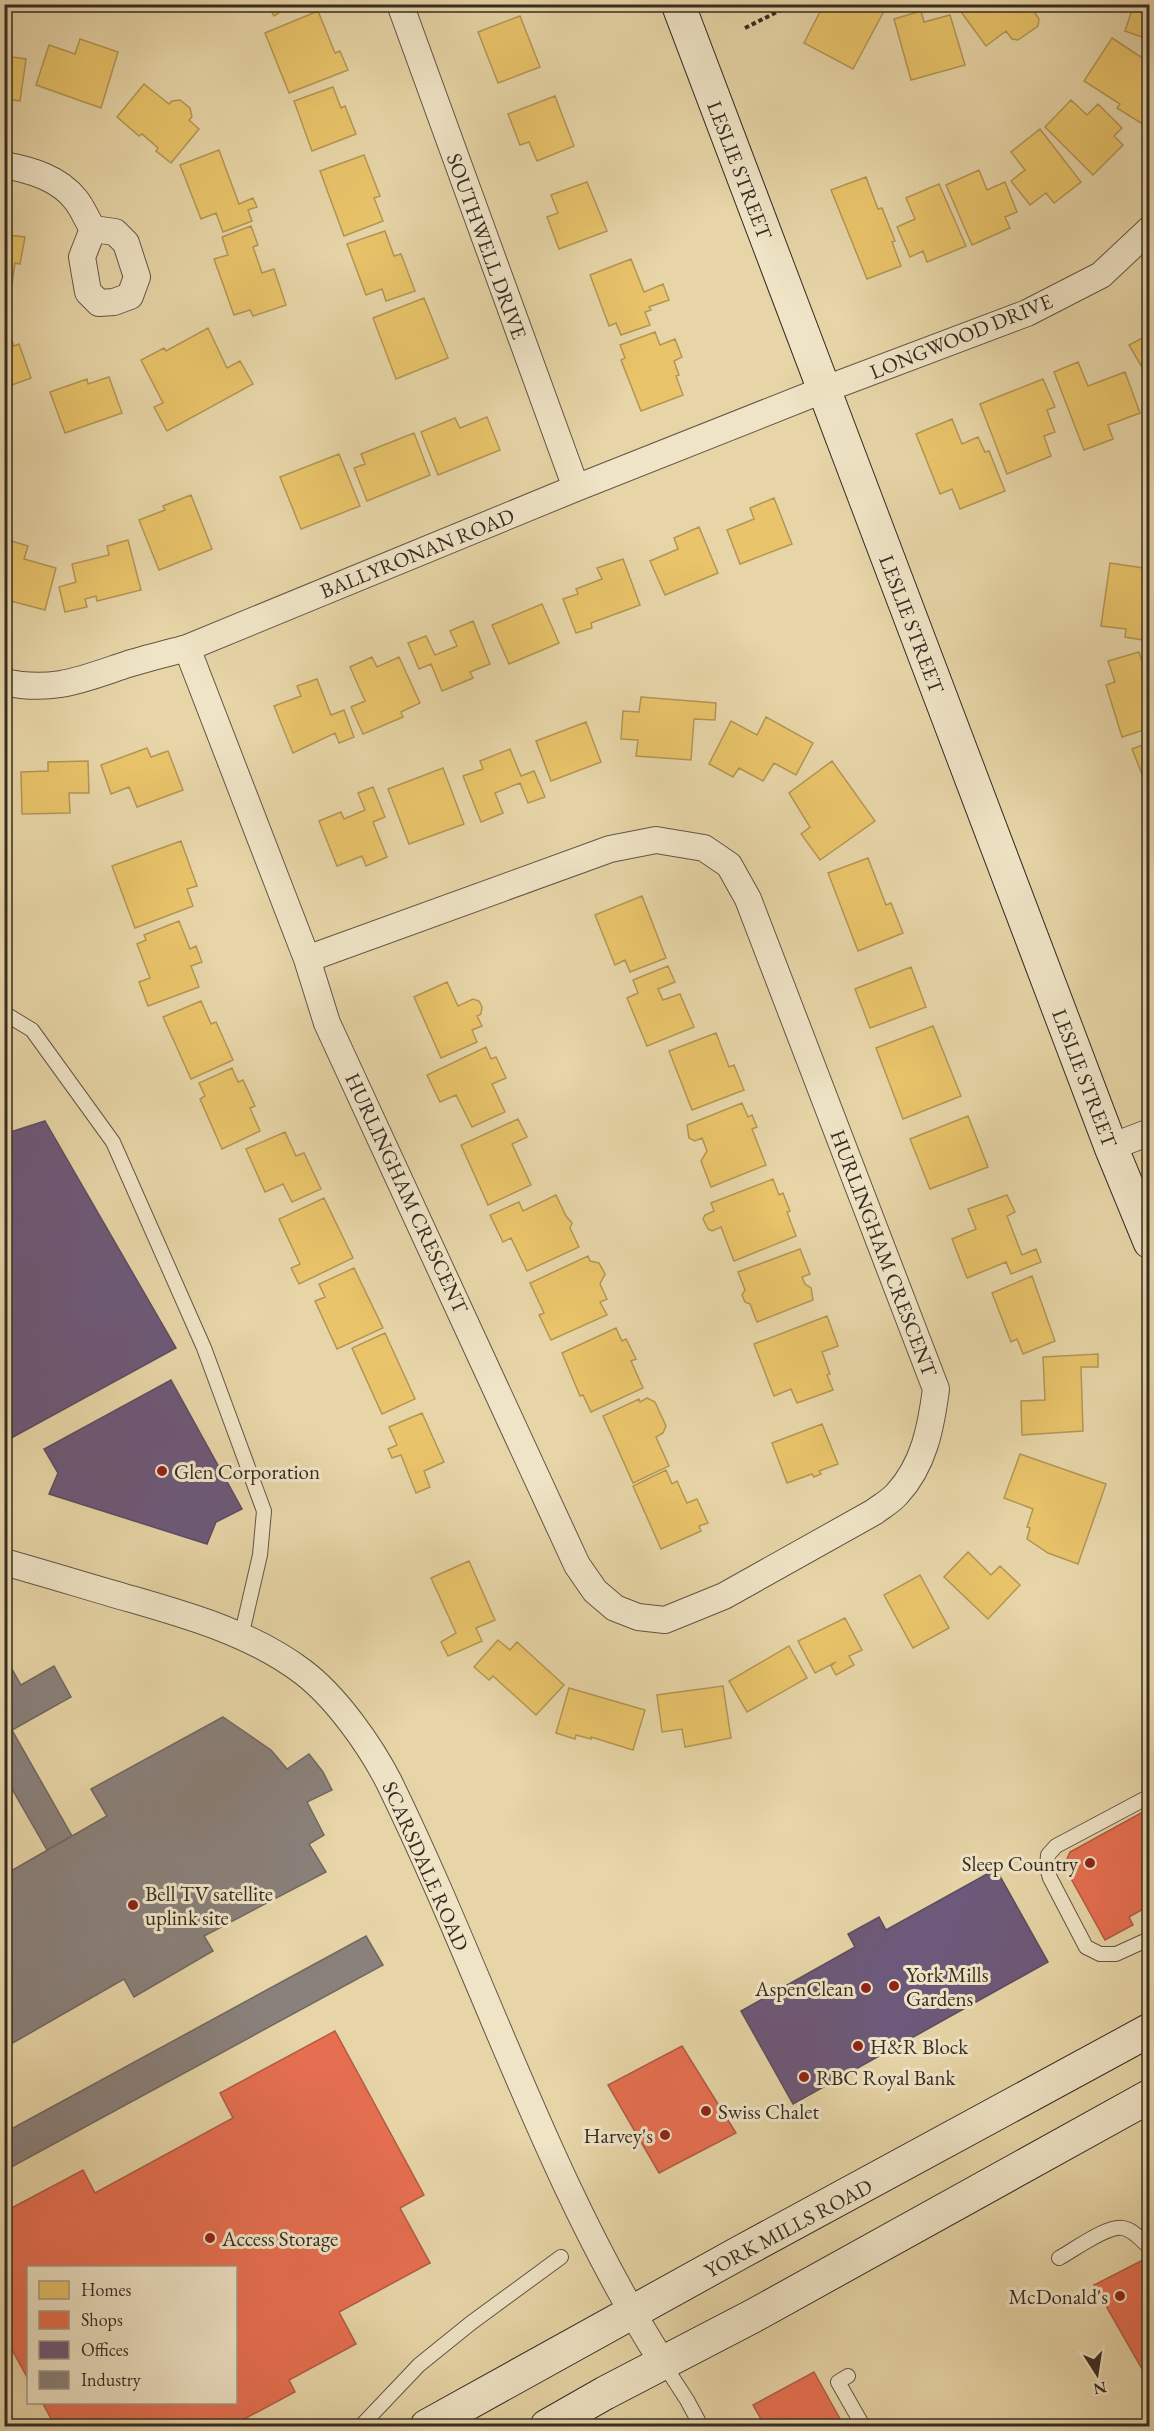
<svg xmlns="http://www.w3.org/2000/svg" width="1154" height="2431" viewBox="0 0 1154 2431" font-family="'EB Garamond',serif">
<rect width="100%" height="100%" fill="#e7d5a7"/>
<filter id="stains"><feTurbulence type="fractalNoise" baseFrequency=".00333" numOctaves="4"/><feColorMatrix values="0 0 0 0 .2 0 0 0 0 .09 0 0 0 0 .02 0 0 0 .5 -.17"/></filter>
<radialGradient id="worn" r=".72"><stop offset=".6" stop-color="#630" stop-opacity="0"/><stop offset="1" stop-color="#630" stop-opacity=".3"/></radialGradient>
<!-- homes -->
<path fill="#e9c46a" stroke="#b39655" stroke-width="1.5" d="M267,4H293L274,16Z
M824,4H844L854,10L857,4H872L884,11L853,69L804,43Z
M1029,4L1039,19L1038,26L1018,40L1012,39L1006,31L986,46L956,5Z
M1134,4H1150V40L1125,31Z
M318,11L335,53L340,51L348,70L289,93L265,33Z
M921,11L924,22L950,15L965,65L911,80L894,19Z
M520,16L540,67L498,83L478,32Z
M1112,38L1147,61L1150,58V116L1144,125L1117,108L1120,104L1084,81Z
M80,39L118,52L101,108L36,85L49,45L75,54Z
M4,56L26,59L20,101L4,99Z
M144,84L169,104L172,101L180,100L190,108L192,117L189,120L199,129L171,163L156,151L158,148L142,134L139,136L117,117Z
M333,87L341,108L345,106L356,134L312,151L294,101Z
M555,96L574,146L537,161L529,142L520,145L508,114Z
M1071,100L1087,115L1098,104L1122,128L1114,136L1123,145L1093,175L1045,127Z
M1040,129L1081,182L1054,203L1046,193L1030,205L1011,181L1025,170L1011,152Z
M219,150L239,204L253,198L257,207L248,210L252,221L223,232L216,213L201,219L180,165Z
M364,155L380,196L374,198L383,221L344,236L320,171Z
M979,170L987,190L1005,182L1017,212L1005,217L1010,228L972,245L946,185Z
M866,177L878,209L882,208L895,241L892,242L901,266L867,279L831,190Z
M587,182L607,231L559,249L547,217L558,213L551,195Z
M939,184L966,246L927,262L923,251L910,257L897,227L915,219L906,198Z
M251,226L258,245L253,247L262,273L274,269L286,305L253,316L250,310L234,315L214,259L228,255L222,237Z
M385,231L394,256L401,254L415,291L386,301L382,289L366,295L347,244Z
M8,235L25,237L20,264L15,263L12,284L4,282V236L8,237Z
M631,259L644,292L663,284L669,300L649,307L651,310L645,312L650,325L621,335L616,323L609,326L590,275Z
M424,298L448,358L396,379L373,318Z
M4,319L14,346L19,344L31,378L4,388Z
M208,328L227,368L240,361L253,384L167,431L154,407L163,403L141,360L164,348L166,351Z
M655,332L660,345L675,339L682,357L674,361L679,375L676,376L683,395L641,411L621,360L625,358L620,345Z
M1150,334V381L1129,345Z
M1078,362L1088,386L1125,372L1140,413L1108,425L1113,439L1084,450L1054,372Z
M109,377L122,413L65,433L50,392L87,379L88,384Z
M1043,379L1055,407L1047,410L1055,432L1044,436L1051,456L1007,474L980,404Z
M487,417L500,450L438,475L421,432L455,418L460,428Z
M952,419L962,444L978,437L985,452L989,451L1005,491L960,509L952,489L940,494L916,434Z
M414,433L430,475L367,501L354,468L365,464L361,454Z
M339,454L360,506L301,529L280,477Z
M191,495L212,549L159,570L139,520L165,510L163,506Z
M774,498L792,544L740,564L727,530L754,519L750,508Z
M699,527L718,573L665,595L650,561L678,549L674,538Z
M5,539L28,546L24,559L56,568L45,610L7,600L9,593L4,592Z
M128,540L141,590L97,601L96,596L85,599L87,607L65,612L59,587L76,582L72,564L109,555L107,546Z
M623,559L640,605L591,623L592,628L576,633L563,599L578,594L576,589L602,579L597,568Z
M1110,563L1150,569V641L1125,637L1126,629L1101,626Z
M542,604L559,643L509,664L492,625Z
M473,621L490,664L470,672L473,678L442,691L431,664L419,669L408,643L426,636L435,655L457,646L450,631Z
M1139,652L1146,675H1150V728L1122,737L1106,685L1115,682L1108,661Z
M372,657L377,667L399,657L420,703L401,712L403,717L363,734L351,707L365,701L350,667Z
M317,679L331,715L344,710L354,737L339,743L335,733L293,753L274,706L301,696L297,686Z
M641,697L716,703L715,720L694,719L691,760L636,756L638,740L621,739L623,711L639,712Z
M766,717L813,743L796,775L774,763L763,781L739,768L733,777L709,764L731,721L757,735Z
M586,722L601,762L551,781L536,741Z
M1150,742V794L1132,749Z
M147,748L151,757L168,751L183,790L137,807L129,787L111,794L101,765Z
M510,749L521,776L534,771L545,797L528,803L520,783L495,793L503,813L481,822L463,776L483,769L480,761Z
M88,761L89,793H69L70,813L22,814L21,772L48,771V762Z
M832,761L875,821L820,860L801,834L810,827L789,793Z
M443,768L464,824L409,844L388,789Z
M373,787L385,817L373,822L387,857L366,866L362,856L337,866L319,821L341,812L344,819L365,810L358,793Z
M181,841L197,886L187,889L193,906L135,928L112,866Z
M868,858L886,905L891,903L903,933L858,951L828,873Z
M642,896L666,958L630,972L625,960L615,965L595,915Z
M179,921L190,949L196,946L202,962L191,966L199,987L148,1006L139,982L150,978L137,944L146,940L144,935Z
M668,966L675,982L658,989L663,1000L680,994L694,1027L647,1046L627,998L638,993L633,980Z
M911,967L926,1007L870,1028L855,989Z
M447,982L458,1006L473,999L479,1001L482,1007L481,1014L477,1016L482,1026L472,1030L477,1042L441,1058L414,997Z
M201,1001L211,1024L216,1022L233,1060L191,1079L163,1017Z
M933,1026L961,1096L903,1119L876,1048Z
M716,1033L729,1067L734,1065L744,1090L692,1110L669,1051Z
M486,1047L491,1059L496,1057L506,1078L492,1084L505,1112L472,1127L456,1095L440,1102L427,1075Z
M232,1068L238,1082L243,1080L255,1106L250,1108L260,1131L222,1149L200,1099L205,1096L199,1083Z
M742,1103L748,1117L752,1115L757,1127L752,1129L766,1165L711,1187L701,1161L707,1151L702,1138L695,1141L689,1138L687,1125Z
M968,1116L988,1167L930,1189L910,1139Z
M518,1119L527,1137L512,1144L531,1185L488,1205L461,1145Z
M285,1132L296,1156L304,1153L321,1189L292,1202L283,1184L265,1192L246,1149Z
M773,1179L779,1195L783,1193L790,1211L787,1212L796,1236L734,1261L721,1227L712,1231L708,1229L703,1219L705,1215L714,1211L711,1203Z
M556,1195L566,1216L572,1223L570,1228L579,1247L527,1271L511,1238L503,1242L490,1215L519,1202L523,1211Z
M1007,1195L1015,1212L1007,1216L1022,1255L1036,1249L1041,1262L1011,1274L1006,1262L967,1278L952,1239L976,1229L968,1209Z
M324,1198L353,1258L299,1284L291,1268L300,1264L279,1219Z
M800,1249L810,1274L802,1277L805,1284L811,1288L813,1300L757,1322L750,1304L745,1302L742,1295L745,1290L738,1272Z
M588,1256L590,1261L599,1263L605,1274L600,1284L607,1299L600,1302L607,1315L551,1340L539,1315L544,1313L530,1283Z
M354,1268L383,1328L337,1349L315,1301L325,1297L319,1284Z
M1032,1276L1055,1341L1023,1354L1017,1339L1011,1342L992,1293Z
M827,1316L838,1346L822,1352L830,1374L827,1375L833,1390L797,1403L791,1389L774,1396L754,1344Z
M616,1328L622,1341L626,1339L636,1359L631,1361L643,1388L591,1412L583,1395L580,1396L562,1353Z
M385,1333L415,1399L382,1414L352,1348Z
M1098,1354V1367H1081L1083,1431L1022,1435L1021,1401L1045,1400L1043,1357Z
M647,1398L655,1402L666,1426L663,1433L656,1437L669,1466L633,1483L603,1416L639,1399L640,1402Z
M422,1413L444,1462L424,1471L430,1487L416,1493L401,1455L392,1458L388,1449L397,1445L389,1427Z
M822,1424L838,1464L819,1471L821,1474L814,1477L812,1474L787,1483L772,1443Z
M1020,1454L1106,1484L1078,1564L1048,1553L1027,1539L1030,1528L1027,1527L1033,1509L1004,1498Z
M666,1470L672,1484L677,1481L687,1503L697,1499L708,1523L699,1526L701,1531L661,1549L633,1486Z
M968,1552L991,1575L1000,1566L1020,1585L988,1619L944,1577Z
M469,1561L495,1620L476,1628L482,1641L448,1656L441,1642L456,1633L431,1578Z
M920,1575L949,1628L913,1648L884,1595Z
M845,1618L862,1650L849,1656L854,1665L836,1675L831,1666L836,1662L815,1673L798,1641Z
M498,1640L510,1650L517,1642L564,1685L536,1715L493,1676L489,1680L474,1667Z
M789,1646L807,1678L747,1712L729,1681Z
M723,1686L731,1738L685,1747L682,1729L662,1732L657,1695Z
M569,1688L645,1710L633,1750L591,1737V1739L576,1735L575,1739L556,1733Z"/>
<!-- shops -->
<path fill="#e76f51" stroke="#b25b43" stroke-width="1.5" d="M1150,1808L1148,1877L1150,1905L1129,1917L1133,1925L1105,1940L1064,1866L1070,1852Z
M335,2031L424,2195L400,2208L430,2263L339,2312L356,2344L289,2380L295,2392L231,2426H55L42,2402H236V2268H28V2379L4,2335V2212L83,2170L95,2193L233,2118L220,2093Z
M682,2046L736,2133L659,2173L608,2085Z
M1147,2258L1150,2261V2383L1094,2285Z
M814,2372L844,2426H765L753,2405Z"/>
<!-- offices -->
<path fill="#6d597a" stroke="#5c4c60" stroke-width="1.5" d="M45,1121L176,1348L4,1442V1134Z
M171,1380L242,1509L216,1522L207,1544L49,1494L58,1473L44,1449Z
M996,1869L1048,1962L793,2104L741,2011L855,1947L848,1934L879,1917L886,1930Z"/>
<!-- industry -->
<path fill="#8a817c" stroke="#706861" stroke-width="1.5" d="M4,1655L21,1685L54,1666L71,1697L12,1730L72,1836L47,1850L4,1775Z
M223,1717L271,1750L287,1769L309,1754L323,1772L332,1790L307,1802L324,1835L309,1844L326,1872L204,1936L213,1951L134,1997L124,1979L4,2048V1875L107,1816L91,1789Z
M366,1936L383,1965L4,2171V2133Z"/>
<g fill="none" stroke-linecap="round" stroke-linejoin="round">
<!-- lane casing -->
<g stroke="#625644" stroke-width="16">
<path id="lane" d="M4,1013L32,1030L113,1142L204,1348L264,1511L260,1555L241,1637
M1149,1939L1116,1954H1100L1086,1947L1050,1878L1047,1868L1048,1855L1056,1846L1150,1796
M1059,2258C1074,2250 1107,2225 1123,2228C1134,2230 1142,2241 1150,2248
M663,2363L687,2400L701,2426
M848,2376L838,2382L863,2426
M361,2426L419,2365L471,2323L561,2257"/>
</g>
<!-- street casing -->
<g stroke="#625644" stroke-width="28">
<path id="street" d="M400,4L576,488
M4,165C31,170 59,178 76,200C83,209 87,220 93,229L115,232L126,243L137,277L130,296L114,302L99,303L88,292L82,257L93,229
M187,648L307,959L327,1023L577,1565L595,1591L615,1608L638,1617L665,1620L724,1596L874,1512C882,1506 891,1501 897,1494C924,1465 931,1427 936,1389L748,899L729,865L704,848L656,840L610,849L307,959
M4,682C53,693 83,679 128,664C148,658 168,653 187,648L576,488L823,390L1027,313L1101,275L1150,229
M1111,1147L1150,1132
M4,1562C47,1574 89,1587 131,1599C190,1616 253,1634 303,1672C336,1697 370,1745 389,1782C483,1974 548,2183 663,2363"/>
</g>
<!-- secondary casing -->
<g stroke="#352c23" stroke-width="35">
<path id="secondary" d="M678,4L1111,1147L1150,1242
M427,2426L741,2252L1150,2030
M547,2426L605,2393L753,2316L1150,2096"/>
</g>
<!-- path -->
<path stroke="#352c23" stroke-width="4" stroke-dasharray="4.5 3" stroke-linecap="butt" d="M745,28L793,4"/>
<!-- lane -->
<use href="#lane" stroke="#efe4c6" stroke-width="14"/>
<!-- street -->
<use href="#street" stroke="#efe4c6" stroke-width="26"/>
<!-- secondary -->
<use href="#secondary" stroke="#efe4c6" stroke-width="33"/>
</g>
<!-- markers -->
<g fill="#8f2418" stroke="#efe4c6" stroke-width="2">
<circle cx="162" cy="1471" r="6"/>
<circle cx="1090" cy="1863" r="6"/>
<circle cx="133" cy="1905" r="6"/>
<circle cx="894" cy="1986" r="6"/>
<circle cx="866" cy="1988" r="6"/>
<circle cx="858" cy="2046" r="6"/>
<circle cx="804" cy="2077" r="6"/>
<circle cx="706" cy="2111" r="6"/>
<circle cx="665" cy="2135" r="6"/>
<circle cx="210" cy="2238" r="6"/>
<circle cx="1120" cy="2296" r="6"/>
</g>
<g text-anchor="middle" dominant-baseline="central" stroke-width="6" stroke-linejoin="round" paint-order="stroke">
<!-- street labels -->
<g font-size="21" fill="#352c23" stroke="#efe4c6">
<text transform="translate(740 170) rotate(69)">LESLIE STREET</text>
<text transform="translate(487 246) rotate(70)">SOUTHWELL DRIVE</text>
<text transform="translate(961 336) rotate(-22)">LONGWOOD DRIVE</text>
<text transform="translate(417 553) rotate(-22)">BALLYRONAN ROAD</text>
<text transform="translate(912 624) rotate(69)">LESLIE STREET</text>
<text transform="translate(1085 1078) rotate(69)">LESLIE STREET</text>
<text transform="translate(407 1193) rotate(65)">HURLINGHAM CRESCENT</text>
<text transform="translate(884 1253) rotate(69)">HURLINGHAM CRESCENT</text>
<text transform="translate(426 1866) rotate(66)">SCARSDALE ROAD</text>
<text transform="translate(788 2228) rotate(-28)">YORK MILLS ROAD</text>
</g>
<!-- poi labels -->
<g font-size="21" fill="#352c23" stroke="#efe4c6" text-anchor="start">
<text x="174" y="1471">Glen Corporation</text>
<text x="1078" y="1863" text-anchor="end">Sleep Country</text>
<text x="145" y="1893">Bell TV satellite<tspan x="145" dy="24">uplink site</tspan></text>
<text x="906" y="1974">York Mills<tspan x="906" dy="24">Gardens</tspan></text>
<text x="854" y="1988" text-anchor="end">AspenClean</text>
<text x="870" y="2046">H&amp;R Block</text>
<text x="816" y="2077">RBC Royal Bank</text>
<text x="718" y="2111">Swiss Chalet</text>
<text x="653" y="2135" text-anchor="end">Harvey's</text>
<text x="222" y="2238">Access Storage</text>
<text x="1108" y="2296" text-anchor="end">McDonald's</text>
</g>
</g>
<!-- margin -->
<rect width="1154" height="2431" fill="none" stroke="#e7d5a7" stroke-width="24"/>
<rect x="6" y="6" width="1142" height="2419" fill="none" stroke="#352c23" stroke-width="3"/>
<rect x="12" y="12" width="1130" height="2407" fill="none" stroke="#352c23" stroke-width="1.5"/>
<!-- legend -->
<rect x="27" y="2266" width="210" height="138" fill="#efe4c6" stroke="#a59a85" stroke-width="1.5"/>
<rect x="39" y="2281" width="30" height="18" fill="#e9c46a" stroke="#a59a85" stroke-width="1.5"/>
<text x="81" y="2296" font-size="18" fill="#352c23">Homes</text>
<rect x="39" y="2311" width="30" height="18" fill="#e76f51" stroke="#a59a85" stroke-width="1.5"/>
<text x="81" y="2326" font-size="18" fill="#352c23">Shops</text>
<rect x="39" y="2341" width="30" height="18" fill="#6d597a" stroke="#a59a85" stroke-width="1.5"/>
<text x="81" y="2356" font-size="18" fill="#352c23">Offices</text>
<rect x="39" y="2371" width="30" height="18" fill="#8a817c" stroke="#a59a85" stroke-width="1.5"/>
<text x="81" y="2386" font-size="18" fill="#352c23">Industry</text>
<!-- north arrow -->
<g transform="translate(1097 2374) rotate(168)" stroke="#efe4c6" stroke-width="4.5" paint-order="stroke">
<path d="M0-4.5L10 22L0 15L-10 22Z" fill="#352c23"/>
<text y="-9" font-size="16" font-weight="bold" text-anchor="middle" fill="#352c23">N</text>
</g>
<rect width="100%" height="100%" filter="url(#stains)"/>
<rect width="100%" height="100%" fill="url(#worn)"/>
</svg>
